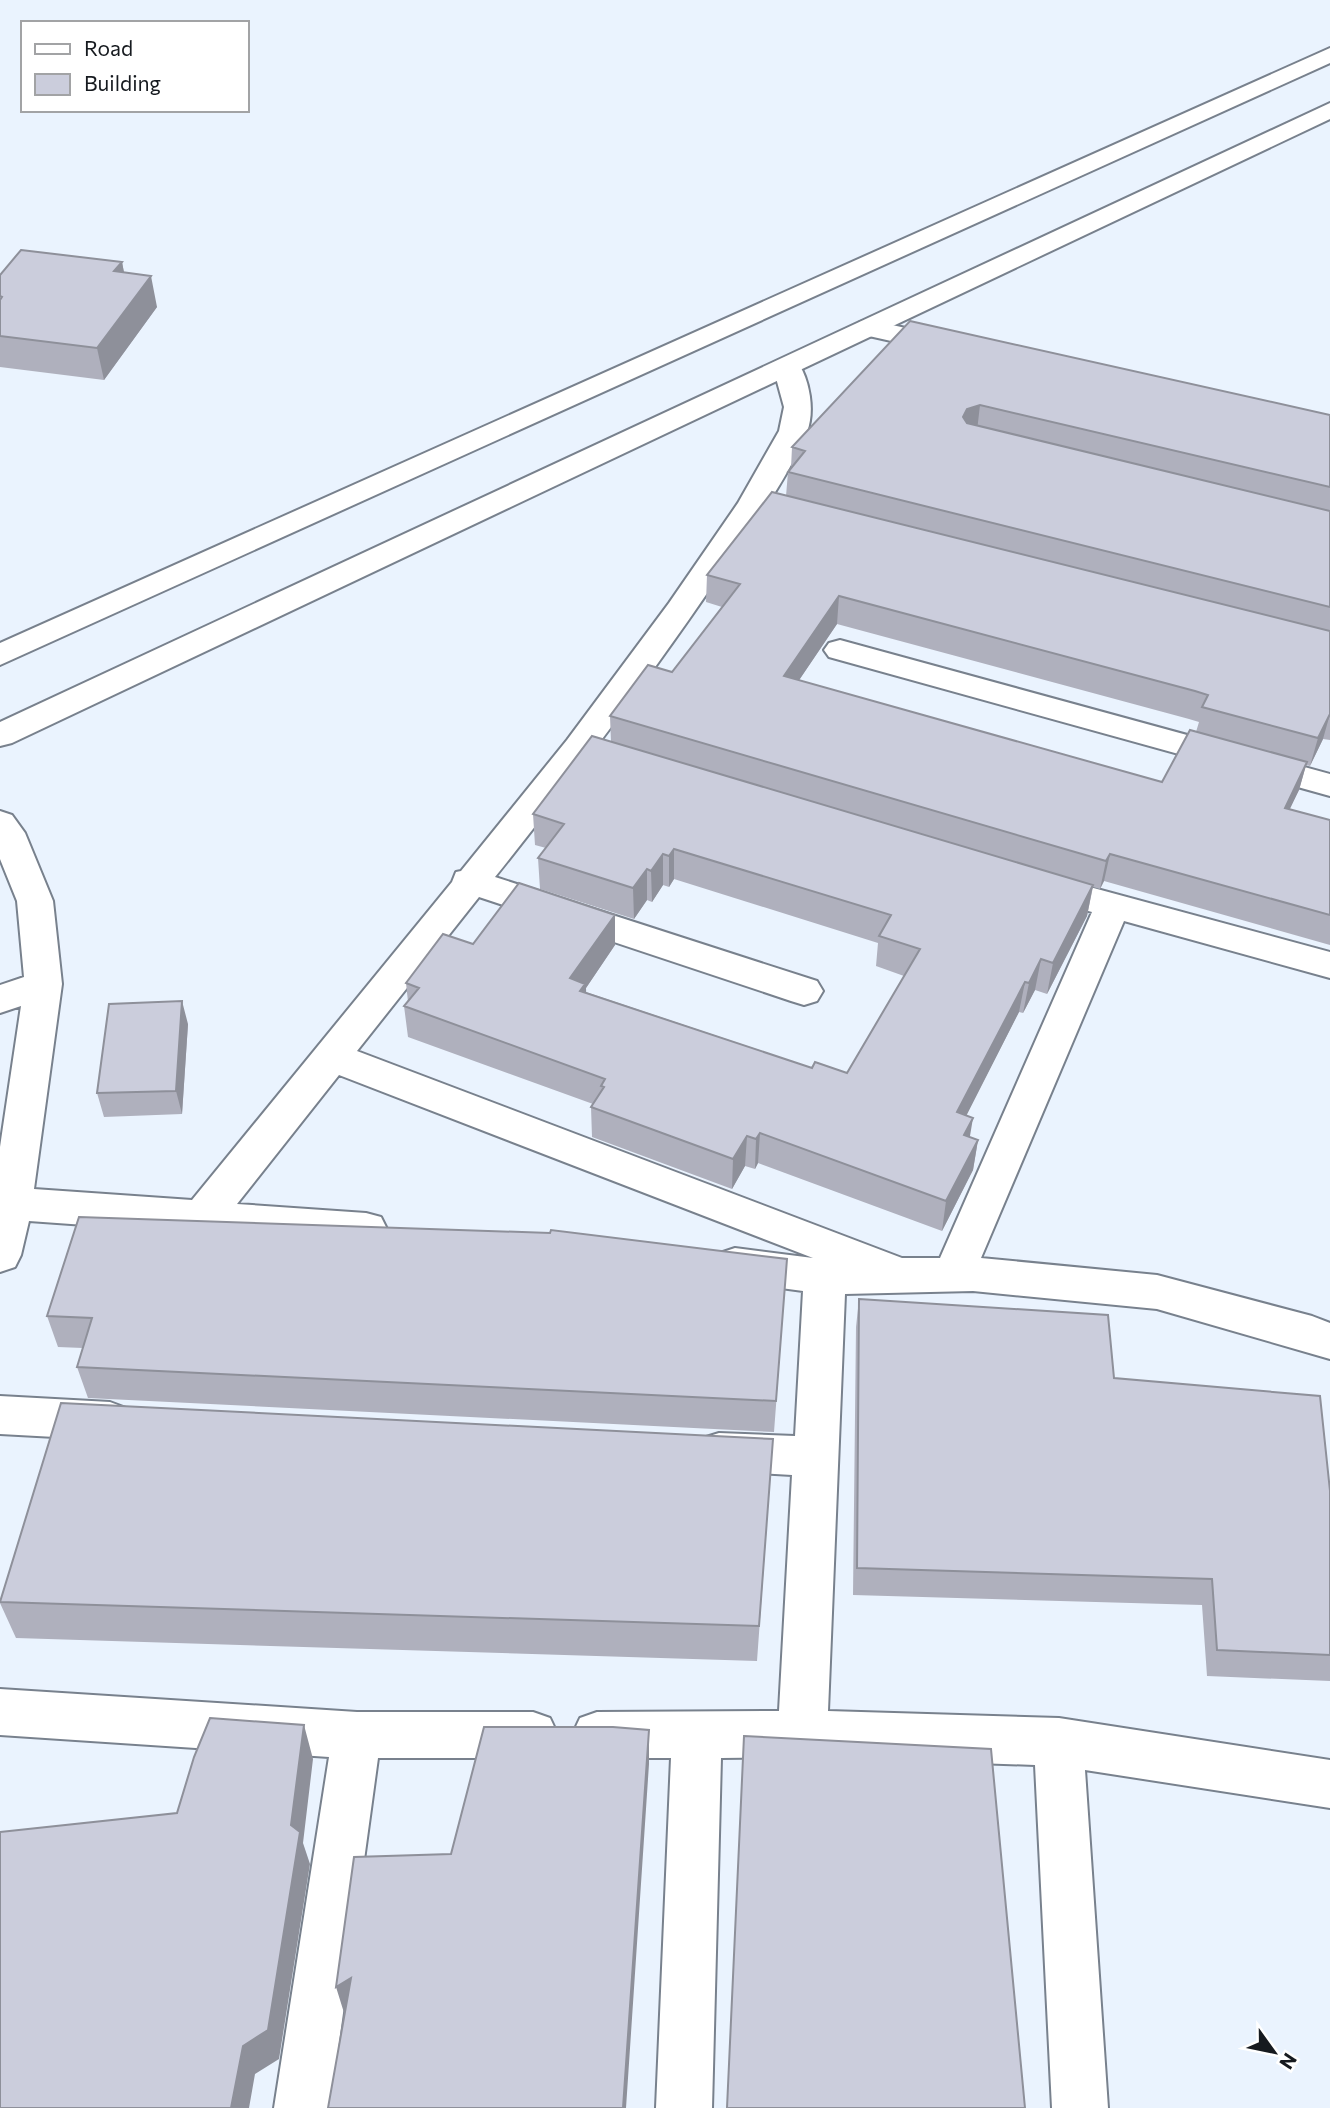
<svg xmlns="http://www.w3.org/2000/svg" width="1330" height="2108" viewBox="0 0 1330 2108" font-family="Commissioner,sans-serif">
<rect width="100%" height="100%" fill="#eaf3fe"/>
<g fill="none" stroke-linecap="round" stroke-linejoin="round">
<!-- street casing -->
<g stroke="#78818d" stroke-width="4">
<path id="street" d="M870,320L959,340L963,346L959,352L949,354L860,334L856,328L860,322Z
M787,359L797,361C810,380 815,411 807,432C786,482 751,528 721,573C650,678 574,778 495,877L817,981L823,991L817,1001L804,1005L791,1001L479,897L357,1051L902,1258H940L1092,912L1025,894L1020,885L1025,876L1038,873L1330,952V978L1124,921L981,1258L1157,1275L1312,1316L1330,1323V1359L1157,1309L973,1291L845,1294L828,1711L1059,1718L1330,1760V1808L1085,1770L1108,2108H1052L1035,1765L802,1757L721,1758L712,2108H656L671,1758H597L580,1752L572,1735L580,1718L597,1712L779,1711L792,1475L719,1471L703,1466L697,1452L703,1438L719,1433L795,1436L803,1291L735,1282L720,1277L714,1265L720,1253L735,1248L813,1258L339,1075L237,1204L366,1213L381,1217L387,1229L381,1241L366,1245L29,1221L21,1255L15,1267L0,1272V1147L21,1006L0,1013V985L24,977L17,901L0,859V811L12,815L25,833L53,901L62,984L34,1189L192,1200L452,882L456,872L461,871L567,740L669,603L738,503L779,431L784,407L773,367L777,361Z
M840,640L1330,774V796L829,657L824,650L829,643Z
M0,1396L110,1402L126,1408L132,1421L126,1434L110,1440L0,1434Z
M0,1689L357,1712H533L550,1718L558,1735L550,1752L533,1758H378L330,2108H274L329,1757L0,1735Z"/>
</g>
<!-- secondary casing -->
<g stroke="#78818d" stroke-width="4">
<path id="secondary" d="M1330,48V63L0,665V643Z
M1330,103V119L12,743L0,746V722Z"/>
</g>
<!-- street -->
<use href="#street" fill="#fff" fill-rule="evenodd"/>
<!-- secondary -->
<use href="#secondary" fill="#fff" fill-rule="evenodd"/>
</g>
<!-- wall -->
<path fill="#afb0bd" fill-rule="evenodd" d="M122,262L124,273L157,307L104,380L0,367V275Z
M910,321L1330,415V740L1323,739L1310,766L1306,765L1299,790L1289,809L1330,820V945L1104,881L1100,889L1093,887L1087,916L1047,994L1035,990L1023,1013L1019,1012L966,1115L970,1137L978,1140L973,1170L942,1231L758,1163L755,1169L745,1166L732,1189L592,1137L591,1107L593,1104L408,1037L404,1006L408,1002L406,983L473,944L615,945L586,988V992L812,1068L847,1073L904,976L876,966L878,943L674,879L669,887L663,885L652,902L647,900L634,919L540,889L538,858L546,848L535,845L533,814L611,742L610,716L672,672L722,607L706,602L707,575L786,496L788,472L791,468L792,447ZM837,624L1189,719L1199,722L1196,732L1162,782L799,680Z
M188,1024L182,1114L104,1117L97,1093Z
M787,1259L774,1432L88,1398L77,1367L83,1348L58,1347L47,1316Z
M859,1299L1114,1378L1330,1491V1681L1207,1676L1202,1605L853,1595L856,1327Z
M773,1439L757,1661L16,1638L0,1603V1601Z
M744,1736L1025,2108H727Z"/>
<!-- shaded-wall -->
<path fill="#8e909a" d="M122,262L128,293L114,271Z
M151,276L157,307L104,380L97,348Z
M980,405L977,431L964,436L963,417L967,409Z
M839,596L837,624L783,704L784,676Z
M1330,714L1323,739L1310,766L1318,738Z
M1307,762L1299,790L1277,836L1285,808Z
M674,849V879L669,887V856Z
M663,854V885L652,902L651,871Z
M1110,854L1104,881L1100,889L1106,861Z
M647,869V900L634,919L633,888Z
M1093,885L1087,916L1047,994L1053,963Z
M615,915V945L586,988L587,1014L570,978Z
M1041,959L1035,990L1023,1013L1029,983Z
M1025,982L1019,1012L953,1142L957,1112Z
M182,1001L188,1024L182,1114L176,1091Z
M973,1118L968,1148L964,1135Z
M760,1133L758,1163L755,1169L756,1139Z
M747,1136L745,1166L732,1189L733,1159Z
M978,1140L973,1170L942,1231L946,1201Z
M304,1725L313,1759L303,1843L310,1864L279,2059L255,2074L249,2108H231L243,2046L291,1825Z
M649,1730V1764L626,2108H623Z
M351,1978L345,2016L336,1987Z"/>
<!-- building -->
<path fill="#cbcddc" stroke="#8e909a" stroke-width="2" d="M21,250L122,262L114,271L151,276L97,348L0,336V300L2,297L0,296V275Z
M910,321L1330,415V487L980,405L967,409L963,417L967,423L1330,511V607L788,472L805,451L792,447Z
M772,492L1330,631V714L1318,738L1202,707L1208,695L1195,691L839,596L784,676L1162,782L1190,730L1307,762L1285,808L1330,820V915L1110,854L1106,861L610,716L648,665L672,672L740,584L707,575Z
M592,736L1093,885L1053,963L1041,959L1029,983L1025,982L957,1112L973,1118L964,1135L978,1140L946,1201L760,1133L756,1139L747,1136L733,1159L591,1107L604,1087L601,1086L605,1079L404,1006L419,988L406,983L443,934L473,944L519,883L615,915L570,978L585,984L580,991L812,1068L815,1062L847,1073L920,949L879,936L891,915L674,849L669,856L663,854L651,871L647,869L633,888L538,858L564,824L533,814Z
M182,1001L176,1091L97,1093L109,1004Z
M79,1217L550,1233L551,1230L787,1259L776,1401L77,1367L92,1318L47,1316Z
M859,1299L1108,1315L1114,1378L1320,1396L1330,1491V1655L1217,1650L1212,1579L857,1568Z
M61,1403L773,1439L759,1626L0,1602Z
M210,1718L304,1725L291,1825L300,1832L268,2030L243,2046L231,2108H0V1832L177,1813L194,1757Z
M484,1727H613L649,1730L623,2108H328L351,1978L336,1987L354,1857L451,1854Z
M744,1736L991,1749L1025,2108H727Z"/>
<!-- legend -->
<rect x="21" y="21" width="228" height="91" fill="#ffffff" stroke="#a2a3a5" stroke-width="2"/>
<rect x="35" y="44" width="35" height="10" fill="#ffffff" stroke="#a2a3a5" stroke-width="2"/>
<text x="84" y="56" font-size="21" fill="#161a1f">Road</text>
<rect x="35" y="74" width="35" height="21" fill="#cbcddc" stroke="#a2a3a5" stroke-width="2"/>
<text x="84" y="91" font-size="21" fill="#161a1f">Building</text>
<!-- north arrow -->
<g transform="translate(1274 2052) rotate(123)" stroke="#ffffff" stroke-width="5" paint-order="stroke">
<path d="M0-5L12 26L0 18L-12 26Z" fill="#161a1f"/>
<text y="-10" font-size="19" font-weight="bold" text-anchor="middle" fill="#161a1f">N</text>
</g>
</svg>
